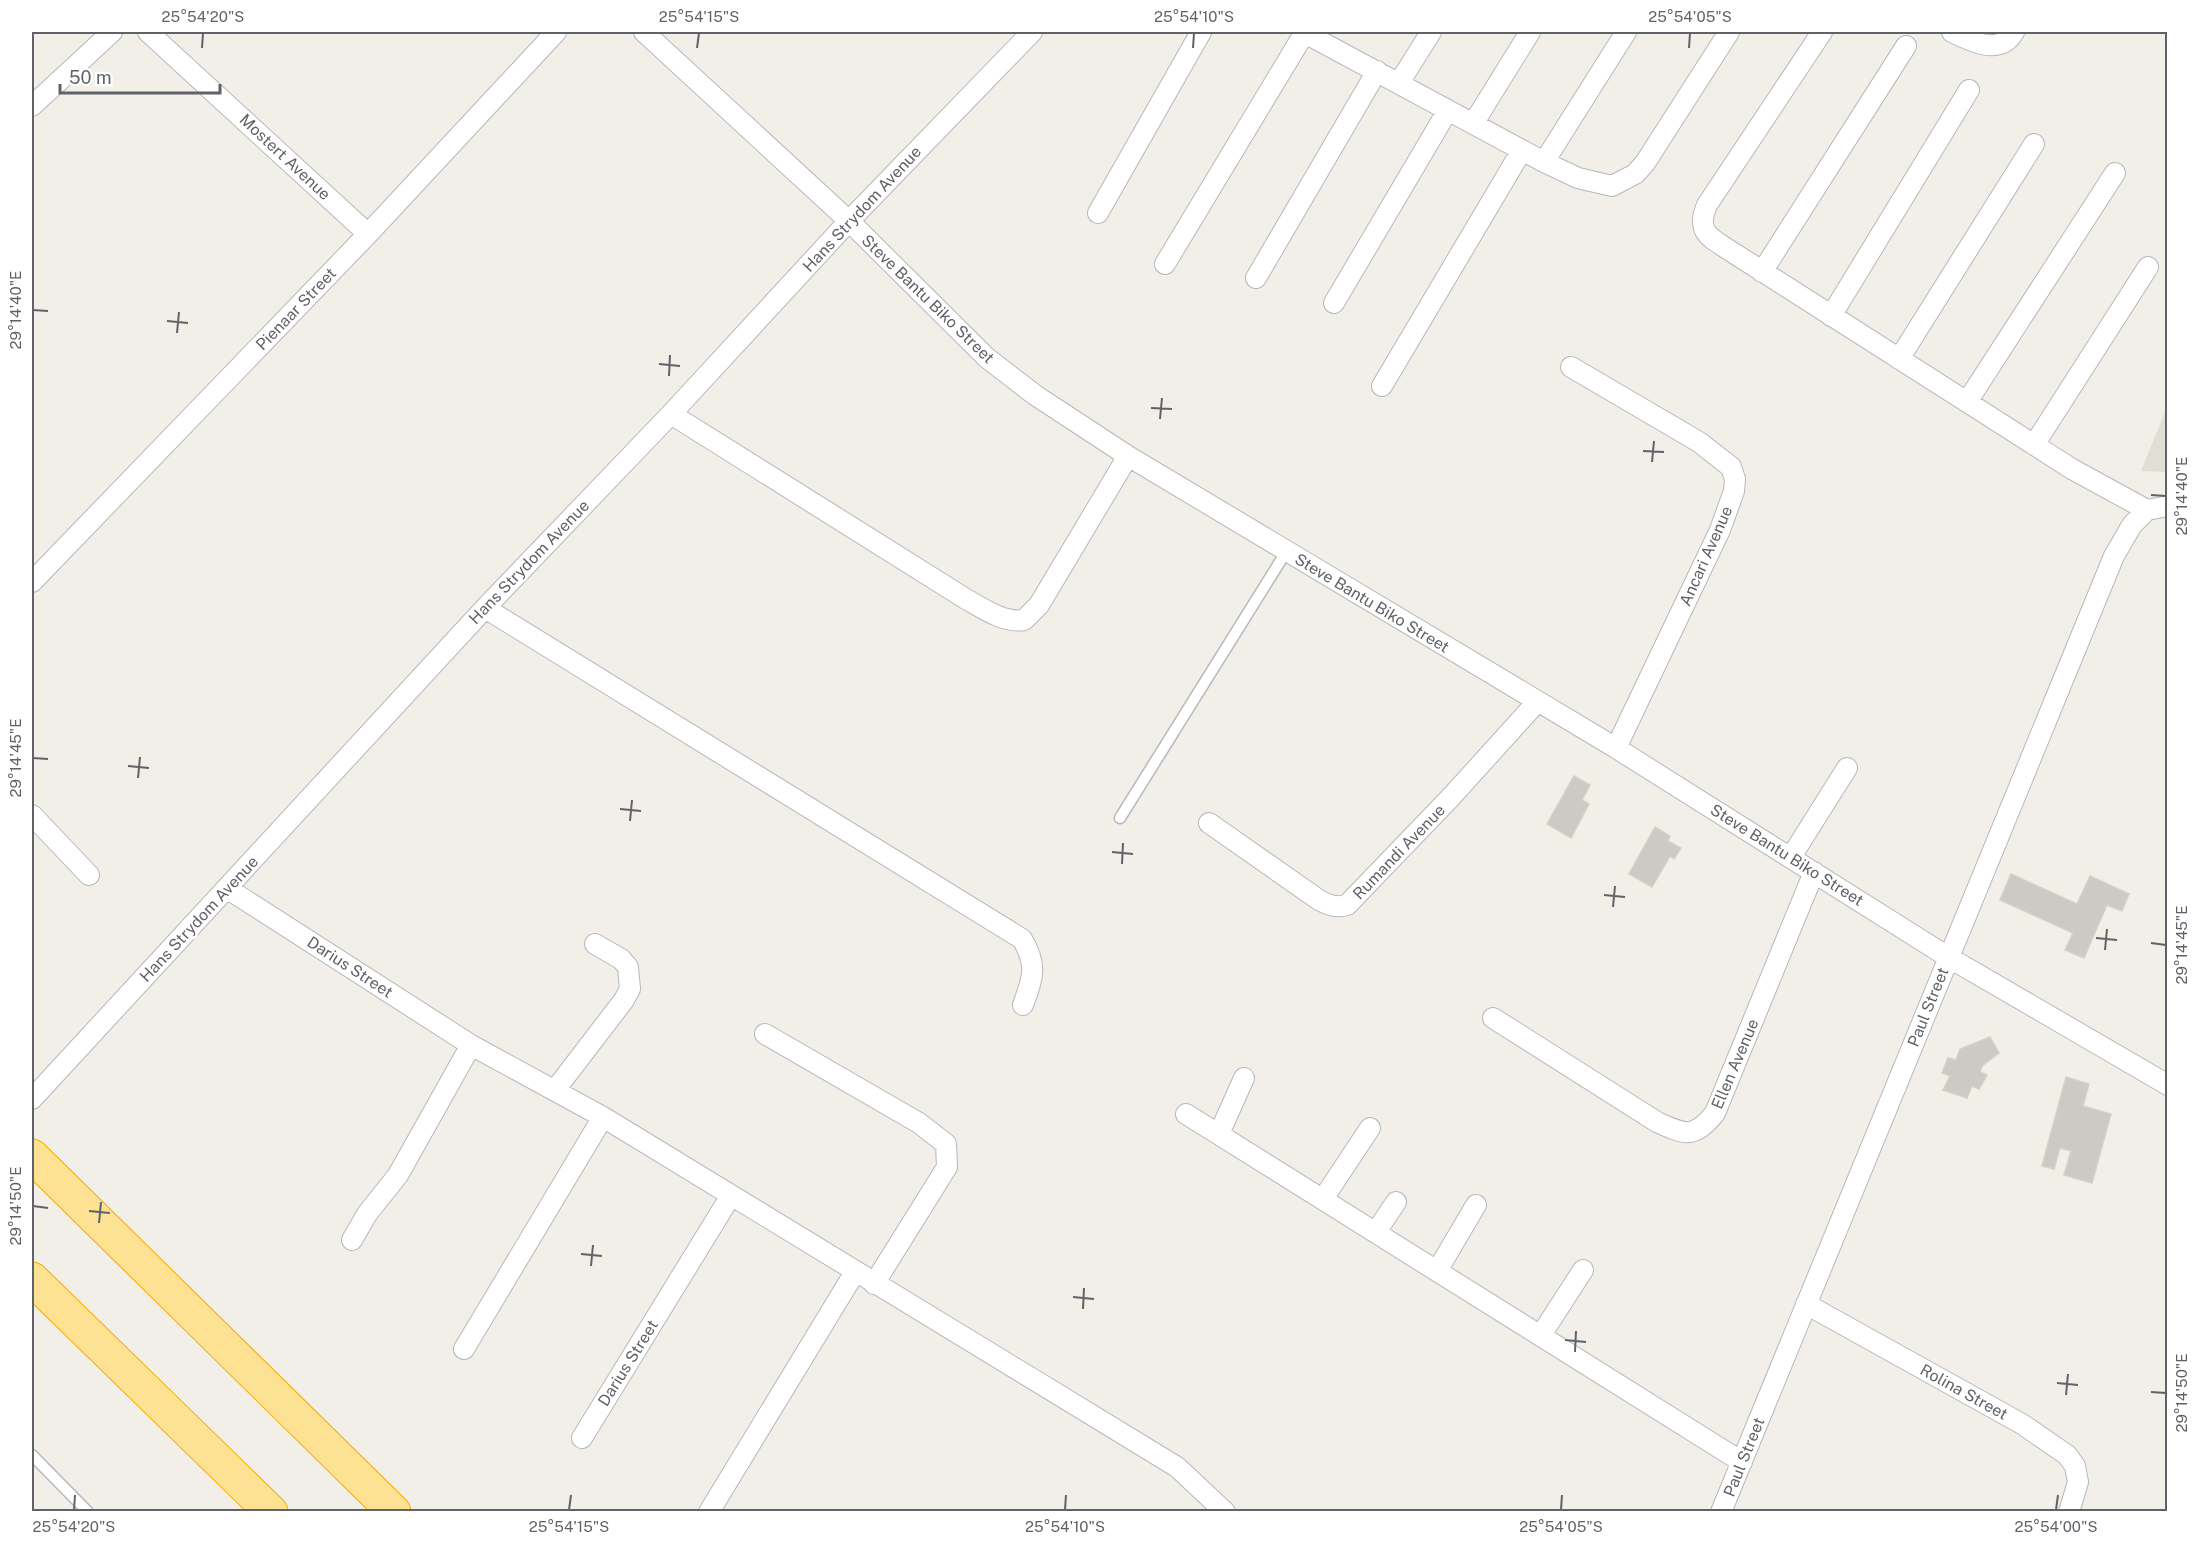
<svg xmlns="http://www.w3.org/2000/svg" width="2199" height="1543" viewBox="0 0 2199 1543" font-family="'Public Sans',sans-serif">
<rect width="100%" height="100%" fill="#f1efe8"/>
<!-- education -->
<path fill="#e1ded6" d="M2167,407V472L2141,471Z"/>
<!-- building -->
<path fill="#cccac5" stroke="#d6d1c6" stroke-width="1.5" d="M1574,776L1590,785L1582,800L1589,804L1571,838L1547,824Z
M1655,827L1670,836L1668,841L1681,848L1674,859L1670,856L1652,887L1629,874Z
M2011,874L2077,904L2090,876L2129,894L2122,911L2107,905L2084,958L2065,950L2073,933L2000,900Z
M1990,1037L1999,1053L1982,1066L1980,1072L1987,1075L1979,1089L1972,1086L1967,1098L1943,1090L1950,1076L1942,1073L1948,1058L1956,1060L1960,1049Z
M2066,1077L2089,1084L2083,1106L2111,1114L2092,1183L2064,1175L2071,1151L2060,1148L2054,1169L2042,1166Z"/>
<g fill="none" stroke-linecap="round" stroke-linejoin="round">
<!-- service casing -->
<g stroke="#b5b8bc" stroke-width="13">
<path id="service" d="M1120,818L1286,552
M32,1455L88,1512"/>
</g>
<!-- minor casing -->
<g stroke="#b5b8bc" stroke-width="22">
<path id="minor" d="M148,32L368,234
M644,32L849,221L987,358L1035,395L1128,456L1616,748L1948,957L2168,1085
M1303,32L1544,162L1578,178L1612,186L1635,174L1645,163L1729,32
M1822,32L1707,205C1695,233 1711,238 1732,252L2072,469L2147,510
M1952,32C1972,42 2000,56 2014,32
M1399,83L1431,32
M32,106L112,32
M1473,124L1530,32
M1544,162L1626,32
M1098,213L1201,32
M1165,264L1305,32
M1762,272L1906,46
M1256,278L1377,71
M1334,303L1448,110
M1831,316L1969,90
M1899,359L2034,144
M1571,367L1699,442L1731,467L1735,479L1734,491L1720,530L1616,748
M1382,386L1522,150
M1967,402L2115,173
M671,414L966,599C984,609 1003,623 1024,620L1039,605L1128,456
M2034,445L2148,267
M2147,510L2168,506
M32,582L368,234L556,32
M485,608L1022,939C1038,966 1033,977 1023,1005
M32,815L89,875
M1209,823L1319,900C1328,905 1336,908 1347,905L1451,797L1537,702
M1791,857L1847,768
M228,889L471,1045L603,1117L1177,1467L1225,1512
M1493,1018L1657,1122C1685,1135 1694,1139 1715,1113L1814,872
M765,1034L919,1123L946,1144L947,1167L874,1284
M555,1090L624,1000L630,989L628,967L621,959L595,944
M32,1099L485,608L671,414L849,221L1032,32
M1186,1114L1742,1462
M1219,1134L1244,1078
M1323,1199L1370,1128
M1376,1232L1396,1202
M352,1240L367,1214L398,1175L471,1045
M1437,1271L1476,1205
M1806,1304L2022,1424L2067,1455L2075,1466L2078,1482L2069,1512
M1541,1335L1583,1270
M464,1349L603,1117
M582,1438L730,1197
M709,1512L855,1272
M1721,1512L2114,556L2132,525L2147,510"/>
</g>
<!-- motorway casing -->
<g stroke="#f9ab00" stroke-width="35">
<path id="motorway" d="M32,1156L394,1512
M32,1279L271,1512"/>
</g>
<!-- service -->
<use href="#service" stroke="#fff" stroke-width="10"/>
<!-- minor -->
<use href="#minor" stroke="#fff" stroke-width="20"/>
<!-- motorway -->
<use href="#motorway" stroke="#fde293" stroke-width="33"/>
</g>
<!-- ticks -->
<path fill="none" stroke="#5f6368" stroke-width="2" d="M202,48L203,33M697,48L699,33M1193,48L1194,33M1689,48L1690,33M33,310L48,311M167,321L188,323M177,333L179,312M659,364L680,366M669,376L670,355M1151,408L1172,409M1160,419L1162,398M1643,451L1664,452M1652,462L1654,441M2151,495L2166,496M33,758L48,759M128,766L149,768M138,778L140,757M620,809L641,811M630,821L632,800M1112,852L1133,854M1122,864L1123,843M1604,895L1625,897M1613,907L1615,886M2096,938L2117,940M2151,943L2166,945M2105,950L2107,929M33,1206L48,1208M89,1211L110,1213M99,1223L101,1202M581,1254L602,1256M591,1266L593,1245M1073,1297L1094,1299M1083,1309L1084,1288M1565,1340L1586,1342M1575,1352L1576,1331M2057,1383L2078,1385M2151,1392L2166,1393M2066,1395L2068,1374M74,1510L75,1495M569,1510L571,1495M1065,1510L1066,1495M1561,1510L1562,1495M2056,1510L2058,1495"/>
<g text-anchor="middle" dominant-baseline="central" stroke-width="5" stroke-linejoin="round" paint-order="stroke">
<!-- street labels -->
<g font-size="16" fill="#5f6368" stroke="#fff">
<text transform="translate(285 157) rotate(43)">Mostert Avenue</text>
<text transform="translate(862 209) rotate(-47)">Hans Strydom Avenue</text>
<text transform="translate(928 299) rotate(44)">Steve Bantu Biko Street</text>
<text transform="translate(296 309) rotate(-46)">Pienaar Street</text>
<text transform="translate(1706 556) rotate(-66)">Ancari Avenue</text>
<text transform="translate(529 562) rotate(-46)">Hans Strydom Avenue</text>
<text transform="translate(1372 603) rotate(31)">Steve Bantu Biko Street</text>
<text transform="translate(1399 852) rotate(-46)">Rumandi Avenue</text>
<text transform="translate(1787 855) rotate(32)">Steve Bantu Biko Street</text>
<text transform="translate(199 919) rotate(-47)">Hans Strydom Avenue</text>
<text transform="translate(350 967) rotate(33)">Darius Street</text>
<text transform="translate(1928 1007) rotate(-68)">Paul Street</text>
<text transform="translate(1735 1064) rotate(-67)">Ellen Avenue</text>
<text transform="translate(628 1363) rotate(-58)">Darius Street</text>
<text transform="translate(1964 1392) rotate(29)">Rolina Street</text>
<text transform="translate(1744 1457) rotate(-68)">Paul Street</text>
</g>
</g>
<!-- border -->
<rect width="2199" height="1543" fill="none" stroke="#ffffff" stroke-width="66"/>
<!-- scale -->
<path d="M60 84v9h160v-9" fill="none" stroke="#5f6368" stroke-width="3"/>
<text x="69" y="84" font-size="18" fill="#5f6368" stroke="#ffffff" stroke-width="4.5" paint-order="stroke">50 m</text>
<rect x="33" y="33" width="2133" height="1477" fill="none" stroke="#5f6368" stroke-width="2"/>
<g font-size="15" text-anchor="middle" fill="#5f6368">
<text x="203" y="22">25°54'20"S</text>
<text x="699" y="22">25°54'15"S</text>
<text x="1194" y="22">25°54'10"S</text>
<text x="1690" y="22">25°54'05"S</text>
<text transform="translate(16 310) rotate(-90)" y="5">29°14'40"E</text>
<text transform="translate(2182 496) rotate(-90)" y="5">29°14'40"E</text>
<text transform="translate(16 758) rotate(-90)" y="5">29°14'45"E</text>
<text transform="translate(2182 945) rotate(-90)" y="5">29°14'45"E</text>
<text transform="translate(16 1206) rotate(-90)" y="5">29°14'50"E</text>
<text transform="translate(2182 1393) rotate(-90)" y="5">29°14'50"E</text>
<text x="74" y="1532">25°54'20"S</text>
<text x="569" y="1532">25°54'15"S</text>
<text x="1065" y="1532">25°54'10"S</text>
<text x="1561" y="1532">25°54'05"S</text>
<text x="2056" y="1532">25°54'00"S</text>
</g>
</svg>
